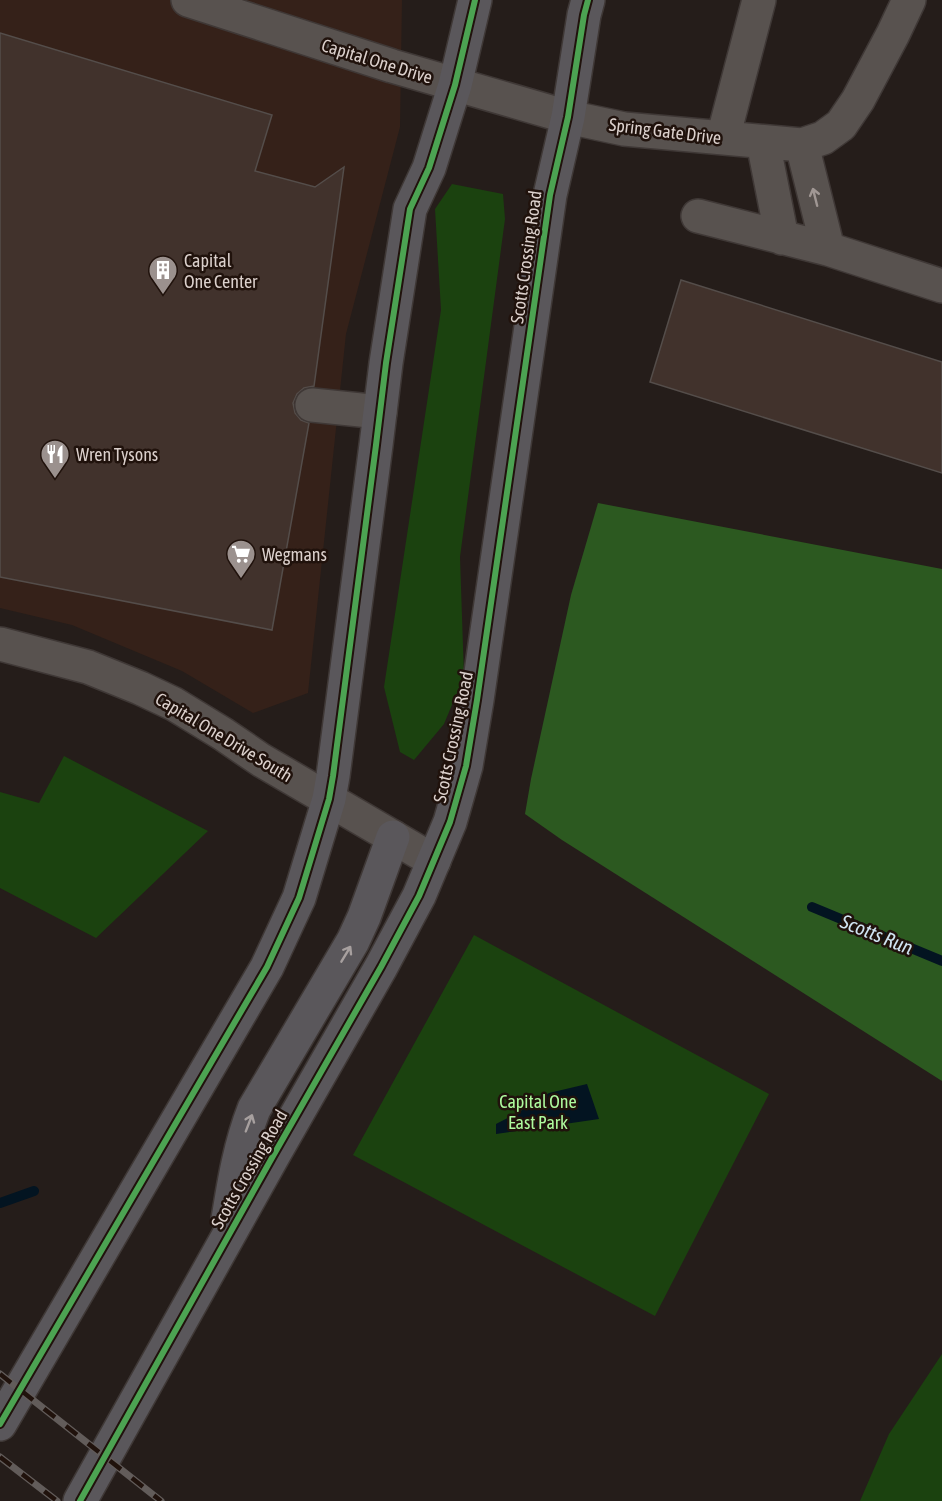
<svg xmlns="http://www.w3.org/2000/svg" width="942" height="1501" font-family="'Asap Condensed',sans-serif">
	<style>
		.built { fill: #352119 }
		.green { fill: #1b420f }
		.forest { fill: #2c5920 }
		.water { fill: #031421 }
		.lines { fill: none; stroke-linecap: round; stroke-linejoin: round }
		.stream { stroke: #031421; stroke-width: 10 }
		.building { fill: #41322c; stroke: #544d4a; stroke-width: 1.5 }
		.minor-casing { stroke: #3f3836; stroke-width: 36 }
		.major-casing { stroke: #3f3836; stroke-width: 36 }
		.minor { stroke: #58524f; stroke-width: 33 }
		.major { stroke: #5a575b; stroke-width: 33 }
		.rail-casing { stroke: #625c5a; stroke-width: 7 }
		.rail { stroke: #20120c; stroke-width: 4.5; stroke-dasharray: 14; stroke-linecap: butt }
		.cycleway-casing { stroke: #20120c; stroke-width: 10 }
		.cycleway { stroke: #4ca352; stroke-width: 6 }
		.oneway { stroke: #a09794 }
		.oneway2 { stroke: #a7a09f }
		.labels { text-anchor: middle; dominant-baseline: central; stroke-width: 5; stroke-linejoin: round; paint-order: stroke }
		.street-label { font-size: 18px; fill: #dbd0cc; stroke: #20120c }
		.poi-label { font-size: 18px; fill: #dbd0cc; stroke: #20120c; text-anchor: start }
		.park-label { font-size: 18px; fill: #aefa9e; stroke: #20120c }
		.water-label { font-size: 20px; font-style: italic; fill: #d0e4f2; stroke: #20120c }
	</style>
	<rect width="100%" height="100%" fill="#251d1a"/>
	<!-- built -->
	<path class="built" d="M0,0H402L400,127L346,334L308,693L253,713L182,671L72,625L0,608Z"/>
	<!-- green -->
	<path class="green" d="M452,184L503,194L505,219L460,557L464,676L444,724L414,760L400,752L384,687L441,310L435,209Z
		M64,756L208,831L96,938L0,888V792L39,803Z
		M474,935L769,1094L655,1316L353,1155Z
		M942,1354V1501H860L889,1434Z"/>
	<!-- forest -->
	<path class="forest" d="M598,503L942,569V1081L562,840L525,814L531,779L571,595Z"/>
	<!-- water -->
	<path class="water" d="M587,1084L599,1119L496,1134V1124L519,1112L549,1093Z"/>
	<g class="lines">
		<!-- stream -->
		<path class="stream" d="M812,907L942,961
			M0,1203L34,1191"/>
	</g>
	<!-- building -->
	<path class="building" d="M0,33L272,115L255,171L315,187L344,167L314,386L304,388L297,394L293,403L295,413L301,420L309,423L272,630L0,577Z
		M681,280L942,362V473L650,382Z"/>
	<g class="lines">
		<!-- minor casing -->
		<g class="minor-casing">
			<path id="minor" d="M188,0L392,66L568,117L624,129L802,145L823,138L841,125L858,100L893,34L909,0
				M723,138L759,0
				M763,142L782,238
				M802,145L828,249
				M698,216L828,249L942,286
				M312,405L380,412
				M0,644L88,667L140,688L174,704L223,734L261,760L434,861"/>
		</g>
		<!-- major casing -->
		<g class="major-casing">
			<path id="major" d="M228,1219C234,1181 240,1145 254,1109L353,941L364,917L393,837
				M0,1424L267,967L299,898L329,799L333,776L376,445L386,363L410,209L429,168L455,85L475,0
				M80,1501L273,1156L381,967L419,896L450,822L466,766L477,700L550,195L568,117L584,15L588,0"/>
		</g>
		<!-- minor -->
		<use href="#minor" class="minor"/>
		<!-- major -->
		<use href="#major" class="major"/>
		<!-- rail casing -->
		<g class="rail-casing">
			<path id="rail" d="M0,1374L161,1501
				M0,1457L57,1501"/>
		</g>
		<!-- rail -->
		<use href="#rail" class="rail"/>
		<!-- cycleway casing -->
		<g class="cycleway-casing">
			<path id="cycleway" d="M0,1424L267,967L299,898L329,799L333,776L376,445L386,363L410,209L429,168L455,85L475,0
				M80,1501L273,1156L381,967L419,896L450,822L466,766L477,700L550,195L568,117L584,15L588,0"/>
		</g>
		<!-- cycleway -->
		<use href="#cycleway" class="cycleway"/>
	</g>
	<!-- one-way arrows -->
	<defs><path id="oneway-shaft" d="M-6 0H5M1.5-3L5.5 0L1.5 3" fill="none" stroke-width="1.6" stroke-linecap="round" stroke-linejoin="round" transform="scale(1.5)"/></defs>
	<use class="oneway" href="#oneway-shaft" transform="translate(815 197) rotate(-104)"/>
	<g class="oneway2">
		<use href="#oneway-shaft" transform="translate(346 954) rotate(-59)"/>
		<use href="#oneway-shaft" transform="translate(249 1123) rotate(-69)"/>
	</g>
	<!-- icons -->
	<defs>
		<g id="building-pin" transform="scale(1.5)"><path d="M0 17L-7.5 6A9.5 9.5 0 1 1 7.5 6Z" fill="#9b918e" stroke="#20120c"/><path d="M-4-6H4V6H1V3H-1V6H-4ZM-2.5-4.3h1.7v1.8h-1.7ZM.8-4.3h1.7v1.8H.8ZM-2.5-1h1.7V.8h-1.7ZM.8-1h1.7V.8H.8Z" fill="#fff"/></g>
		<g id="restaurant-pin" transform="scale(1.5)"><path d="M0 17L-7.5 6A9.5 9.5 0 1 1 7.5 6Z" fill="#9b918e" stroke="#20120c"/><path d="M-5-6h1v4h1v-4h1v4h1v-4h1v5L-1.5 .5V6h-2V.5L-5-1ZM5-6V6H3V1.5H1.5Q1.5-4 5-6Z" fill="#fff"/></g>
		<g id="supermarket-pin" transform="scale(1.5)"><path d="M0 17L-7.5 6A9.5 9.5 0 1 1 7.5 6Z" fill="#9b918e" stroke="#20120c"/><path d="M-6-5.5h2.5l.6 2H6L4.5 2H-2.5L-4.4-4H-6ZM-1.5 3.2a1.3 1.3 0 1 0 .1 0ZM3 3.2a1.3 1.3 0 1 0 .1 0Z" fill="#fff"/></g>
	</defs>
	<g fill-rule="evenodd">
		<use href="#building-pin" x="163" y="270"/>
		<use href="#restaurant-pin" x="55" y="454"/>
		<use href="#supermarket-pin" x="241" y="554"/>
	</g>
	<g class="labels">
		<!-- street labels -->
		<g class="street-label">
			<text transform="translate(377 61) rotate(17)">Capital One Drive</text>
			<text transform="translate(665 131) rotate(7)">Spring Gate Drive</text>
			<text transform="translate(526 257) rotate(-82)">Scotts Crossing Road</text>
			<text transform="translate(224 737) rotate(31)">Capital One Drive South</text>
			<text transform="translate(453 737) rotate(-78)">Scotts Crossing Road</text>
			<text transform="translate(249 1169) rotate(-60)">Scotts Crossing Road</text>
		</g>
		<!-- poi labels -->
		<g class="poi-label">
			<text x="184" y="260">Capital<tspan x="184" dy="21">One Center</tspan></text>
			<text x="76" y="454">Wren Tysons</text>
			<text x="262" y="554">Wegmans</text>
		</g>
		<!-- park labels -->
		<g class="park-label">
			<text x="538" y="1101">Capital One<tspan x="538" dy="21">East Park</tspan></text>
		</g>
		<!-- water labels -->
		<g class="water-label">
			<text transform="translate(877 934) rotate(22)">Scotts Run</text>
		</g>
	</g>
</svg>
